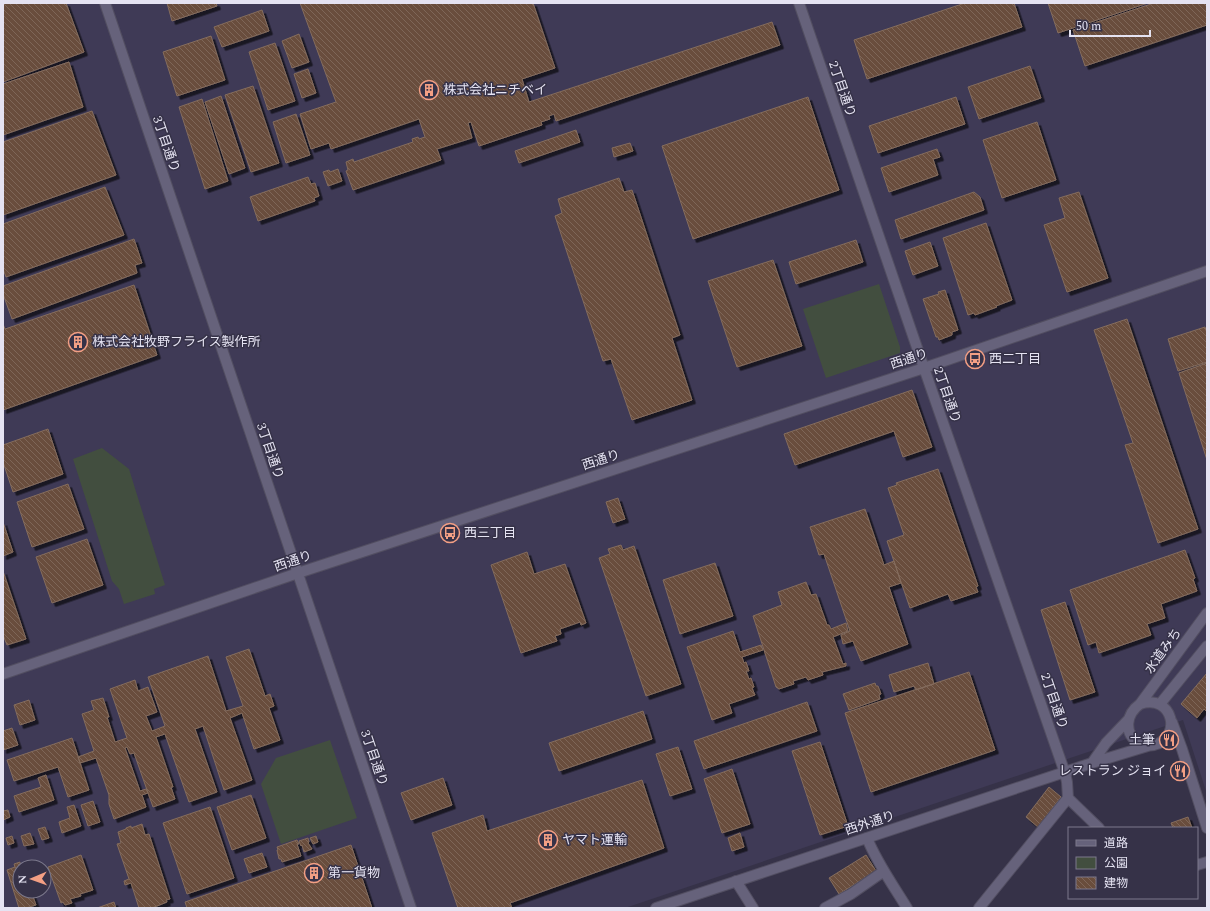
<svg xmlns="http://www.w3.org/2000/svg" width="1210" height="911" font-family="Spectral,'Noto Sans JP',serif">
	<style>
		.built { fill: #3f3a56; fill-rule: evenodd }
		.green { fill: #424e3f }
		.building { fill: url(#building-back-hatch); stroke: #846c5d; filter: url(#shadow) }
		.lines { fill: none; stroke-linecap: round; stroke-linejoin: round }
		.street-casing { stroke: #524e61; stroke-width: 12 }
		.secondary-casing { stroke: #524e61; stroke-width: 12 }
		.street { stroke: #66627b; stroke-width: 10 }
		.secondary { stroke: #66627b; stroke-width: 10 }
		.labels { text-anchor: middle; dominant-baseline: central; stroke-width: 3; stroke-linejoin: round; paint-order: stroke }
		.street-label { font-size: 13px; fill: #e5e3f2; stroke: #363248 }
		.poi-label { font-size: 13px; fill: #e5e3f2; stroke: #363248; text-anchor: start }
	</style>
	<defs>
		<pattern id="building-back-hatch" width="6" height="6" patternUnits="userSpaceOnUse"><rect width="6" height="6" fill="#694d3c"/><path d="M-1 5l2 2M0 0l6 6M5-1l2 2" fill="none" stroke="#7e6659"/></pattern>
		<filter id="shadow"><feDropShadow dx="3.5" dy="3.5" stdDeviation="0" flood-color="#0009"/></filter>
	</defs>
	<rect width="100%" height="100%" fill="#363248"/>
	<!-- built -->
	<path class="built" d="M3,3H1207V794L1183,720L625,908H3ZM20,867H44V891H20Z"/>
	<!-- green -->
	<path class="green" d="M879,284L900,347V353L826,378L803,309Z
		M102,448L129,469L165,585L154,589L155,594L124,604L119,589L112,581L73,459Z
		M330,740L357,818L281,844L261,784L276,758Z"/>
	<!-- building -->
	<path class="building" d="M3,3H66L84,52L3,82Z
		M167,3H216L217,6L172,21Z
		M300,3H533L555,68L522,79L529,102L772,22L780,45L556,121L554,114L549,116L550,119L541,122L542,125L479,146L471,122L468,123L472,138L437,149L441,160L353,190L346,171L348,170L346,162L353,159L354,162L413,142L412,139L418,137L419,139L425,137L419,119L331,149L329,143L311,149L300,114L336,102Z
		M965,3H1014L1022,27L867,79L854,40Z
		M1048,3H1148L1058,33Z
		M1154,3H1207V25L1085,66L1073,30Z
		M262,10L269,31L222,47L214,27Z
		M299,34L309,62L292,68L282,41Z
		M211,36L225,80L177,96L163,52Z
		M275,43L295,101L268,110L249,52Z
		M69,62L83,107L3,135V84Z
		M1030,66L1041,98L979,119L968,87Z
		M308,69L316,93L302,98L294,74Z
		M253,86L279,163L251,172L225,95Z
		M221,96L245,168L229,174L205,102Z
		M808,97L839,190L693,239L662,146Z
		M956,97L965,124L878,153L869,126Z
		M202,99L228,181L205,189L179,107Z
		M92,111L116,175L3,215V142Z
		M296,114L310,155L286,163L273,122Z
		M1037,122L1056,180L1002,198L983,140Z
		M576,130L580,142L519,163L515,151Z
		M630,143L633,151L614,157L612,148Z
		M937,149L940,157L933,159L938,175L889,192L881,168Z
		M338,169L342,181L328,186L323,172L329,170L330,172Z
		M308,177L311,184L315,183L319,196L314,198L315,201L258,221L250,197Z
		M619,178L624,192L632,190L680,335L672,338L692,400L632,420L611,359L603,361L555,216L562,213L558,199Z
		M105,187L124,235L6,277L3,269V224Z
		M974,192L980,197L984,210L901,239L895,220Z
		M1079,192L1108,278L1067,292L1044,225L1065,218L1059,198Z
		M986,223L1012,300L996,306L997,307L975,315L974,313L968,315L943,238Z
		M134,239L142,263L135,265L137,273L12,319L3,294V286Z
		M856,240L863,262L796,284L789,262Z
		M930,242L938,266L913,275L905,251Z
		M773,260L802,346L737,367L708,281Z
		M134,285L157,355L3,410V324L5,329Z
		M945,290L958,330L952,332V335L939,340L938,337H936L923,299L939,294L938,292Z
		M1127,319L1198,529L1158,543L1125,445L1133,443L1094,330Z
		M1205,327L1207,333V362L1178,371L1168,339Z
		M1207,363V460L1179,373Z
		M912,390L932,447L903,457L894,431L795,465L784,434Z
		M48,429L63,474L13,492L3,462V445Z
		M938,469L978,586L976,587L978,592L951,601L948,594L910,608L887,541L904,535L888,488L897,485L896,483Z
		M68,484L84,529L32,547L17,502Z
		M618,498L625,519L613,523L606,502Z
		M865,509L884,565L894,561L901,583L889,587L908,644L861,661L853,641L843,644L841,635L850,631L824,554L819,555L810,527Z
		M3,522L13,552L3,556Z
		M87,539L103,585L52,603L36,557Z
		M621,545L623,550L634,546L681,684L646,696L599,558L610,554L608,549Z
		M1185,550L1195,578L1193,579L1197,591L1161,604L1165,618L1147,624L1151,635L1099,653L1096,642L1088,645L1070,590Z
		M527,552L534,574L565,564L586,623L581,625L580,622L560,629L561,634L555,636L557,641L521,653L491,565Z
		M715,563L733,616L680,634L663,580Z
		M3,571L26,639L7,645L3,635Z
		M806,582L811,595L816,594L827,625H829L831,629L846,623L848,631L833,637L843,664L846,663V666L822,672L823,675L808,680L806,677L793,681L794,684L779,689L776,687L753,616L782,605L778,592Z
		M1065,602L1095,692L1070,700L1041,610Z
		M733,631L740,652L761,645L763,650L742,657L744,663L746,662L749,671H746L749,679L751,678L754,687L752,688L755,695L729,704L732,713L712,720L687,647Z
		M249,649L265,696L270,694L274,706L269,708L280,740L254,749L242,713L230,718L252,780L224,790L203,726L195,729L217,792L189,802L165,734L156,737L173,787H171L175,799L153,807L134,753L130,754L127,747L125,748L140,791L146,789L148,793L142,795L146,807L114,819L109,804V795L96,758L80,763L78,757L94,751L82,714L94,710L91,701L103,698L109,717H107L115,742L127,738L110,689L135,680L138,691L148,687L157,712L146,716L152,731L165,726L148,677L208,656L226,711L243,706L226,657Z
		M928,663L934,684L916,690L914,686L894,692L889,675Z
		M969,672L995,750L871,792L845,713Z
		M1207,673V712L1204,709L1197,718L1181,704Z
		M875,683L876,686H878L881,694L879,695L880,699L849,710L843,694Z
		M29,700L35,720L20,725L14,705Z
		M807,702L817,731L704,769L694,741Z
		M643,711L652,739L559,771L549,743Z
		M12,728L18,745L3,750V731Z
		M72,738L89,790L68,797L58,767L14,781L7,760Z
		M820,742L848,826L820,835L792,751Z
		M678,747L692,789L670,796L656,754Z
		M732,769L750,824L722,833L704,779Z
		M46,775L54,800L19,812L14,796L41,787L38,778Z
		M443,778L452,805L411,820L401,793Z
		M642,780L664,848L510,903L512,908H458L432,833L483,815L487,831Z
		M1049,787L1061,797L1038,827L1026,817Z
		M251,795L266,838L232,850L217,807Z
		M93,801L100,822L88,826L81,805Z
		M74,805L81,826L62,833L59,822L70,818L67,807Z
		M210,807L234,878L187,894L163,823Z
		M8,810L10,817L3,820V811Z
		M1188,817L1192,828H1173L1171,823Z
		M142,824L145,835L149,834L170,899L166,900L167,902L152,908H139L131,883L125,885L124,881L129,879L117,844L121,843L118,832L126,829V828L131,826V828Z
		M45,827L49,838L42,840L38,829Z
		M30,833L34,844L24,846L21,836Z
		M740,833L744,847L732,851L728,838Z
		M12,836L14,843L8,845L6,838Z
		M316,836L318,842L313,844L310,838Z
		M308,838L309,842L308,843L312,849L304,852L302,845L301,846L299,841Z
		M297,840L299,844H297L301,856L282,862L281,859H279L277,850H278L277,847Z
		M351,845L372,908H187L185,902Z
		M262,853L267,867L249,873L244,859Z
		M81,855L93,890L80,894L81,896L70,899L72,903L65,905L63,902L61,903L48,867Z
		M866,855L876,871L839,894L829,878Z
		M20,862V865L22,864L23,867H20V891H31L36,905L26,908H19L7,870L15,867L14,864Z
		M114,902L116,908H97Z"/>
	<g class="lines">
		<!-- street casing -->
		<g class="street-casing">
			<path id="street" d="M1068,798L1099,828
				M867,838C877,863 893,885 907,908
				M1197,865L1207,862
				M736,881L753,908
				M825,908L851,894L884,871
				M979,908L1068,798L1067,782L1065,773"/>
		</g>
		<!-- secondary casing -->
		<g class="secondary-casing">
			<path id="secondary" d="M105,3L411,908
				M799,3L924,368L1065,773
				M3,674L298,573L924,368L1207,271
				M1140,704C1173,693 1183,738 1154,745C1149,746 1144,745 1139,743C1123,733 1126,714 1140,704L1207,613
				M1160,704L1207,646
				M1172,722L1182,749L1207,828
				M1092,763L1106,743L1129,719
				M656,908L1092,763L1151,745"/>
		</g>
		<!-- street -->
		<use href="#street" class="street"/>
		<!-- secondary -->
		<use href="#secondary" class="secondary"/>
	</g>
	<!-- icons -->
	<defs>
		<g id="building-ring" transform="scale(1)"><circle r="9.5" fill="#363248" stroke="#f39f84" stroke-width="1.5"/><path d="M-4-6H4V6H1V3H-1V6H-4ZM-2.5-4.3h1.7v1.8h-1.7ZM.8-4.3h1.7v1.8H.8ZM-2.5-1h1.7V.8h-1.7ZM.8-1h1.7V.8H.8Z" fill="#f39f84"/></g>
		<g id="bus-ring" transform="scale(1)"><circle r="9.5" fill="#363248" stroke="#f39f84" stroke-width="1.5"/><path d="M-5-6H5V4H4V6H2V4H-2V6H-4V4H-5ZM-3.5-4V0h7V-4ZM-3.5 1.2v1.5H-2V1.2ZM2 1.2v1.5H3.5V1.2Z" fill="#f39f84"/></g>
		<g id="restaurant-ring" transform="scale(1)"><circle r="9.5" fill="#363248" stroke="#f39f84" stroke-width="1.5"/><path d="M-5-6h1v4h1v-4h1v4h1v-4h1v5L-1.5 .5V6h-2V.5L-5-1ZM5-6V6H3V1.5H1.5Q1.5-4 5-6Z" fill="#f39f84"/></g>
	</defs>
	<g fill-rule="evenodd">
		<use href="#building-ring" x="429" y="90"/>
		<use href="#building-ring" x="78" y="342"/>
		<use href="#bus-ring" x="975" y="359"/>
		<use href="#bus-ring" x="450" y="533"/>
		<use href="#restaurant-ring" x="1169" y="740"/>
		<use href="#restaurant-ring" x="1180" y="771"/>
		<use href="#building-ring" x="548" y="840"/>
		<use href="#building-ring" x="314" y="873"/>
	</g>
	<g class="labels">
		<!-- street labels -->
		<g class="street-label">
			<text transform="translate(842 89) rotate(71)">2丁目通り</text>
			<text transform="translate(166 144) rotate(71)">3丁目通り</text>
			<text transform="translate(909 359) rotate(-18)">西通り</text>
			<text transform="translate(947 395) rotate(71)">2丁目通り</text>
			<text transform="translate(270 451) rotate(71)">3丁目通り</text>
			<text transform="translate(601 460) rotate(-18)">西通り</text>
			<text transform="translate(293 561) rotate(-19)">西通り</text>
			<text transform="translate(1163 651) rotate(-54)">水道みち</text>
			<text transform="translate(1054 701) rotate(71)">2丁目通り</text>
			<text transform="translate(374 758) rotate(71)">3丁目通り</text>
			<text transform="translate(870 823) rotate(-18)">西外通り</text>
		</g>
		<!-- poi labels -->
		<g class="poi-label">
			<text x="443" y="90">株式会社ニチベイ</text>
			<text x="92" y="342">株式会社牧野フライス製作所</text>
			<text x="989" y="359">西二丁目</text>
			<text x="464" y="533">西三丁目</text>
			<text x="1155" y="740" text-anchor="end">土筆</text>
			<text x="1166" y="771" text-anchor="end">レストラン ジョイ</text>
			<text x="562" y="840">ヤマト運輸</text>
			<text x="328" y="873">第一貨物</text>
		</g>
	</g>
	<!-- border -->
	<rect width="1210" height="911" fill="none" stroke="#e5e3f2" stroke-width="8"/>
	<!-- legend -->
	<rect x="1068" y="827" width="130" height="72" fill="#363248" stroke="#7c798c"/>
	<rect x="1076" y="840" width="20" height="6" fill="#66627b" stroke="#7c798c"/>
	<text x="1104" y="847" font-size="12" fill="#e5e3f2">道路</text>
	<rect x="1076" y="857" width="20" height="12" fill="#424e3f" stroke="#7c798c"/>
	<text x="1104" y="867" font-size="12" fill="#e5e3f2">公園</text>
	<rect x="1076" y="877" width="20" height="12" fill="url(#building-back-hatch)" stroke="#7c798c"/>
	<text x="1104" y="887" font-size="12" fill="#e5e3f2">建物</text>
	<!-- north arrow -->
	<g transform="translate(32 879) rotate(268)"><circle r="19" fill="#363248" stroke="#7c798c"/>
	<path d="M0-3L7 15L0 10L-7 15Z" fill="#f39f84"/>
	<text y="-6" font-size="11" font-weight="bold" text-anchor="middle" fill="#e5e3f2">N</text>
	</g>
	<!-- scale -->
	<path d="M1070 30v6h80v-6" fill="none" stroke="#e5e3f2" stroke-width="2"/>
	<text x="1076" y="30" font-size="12" fill="#e5e3f2" stroke="#363248" stroke-width="3" paint-order="stroke">50 m</text>
</svg>
